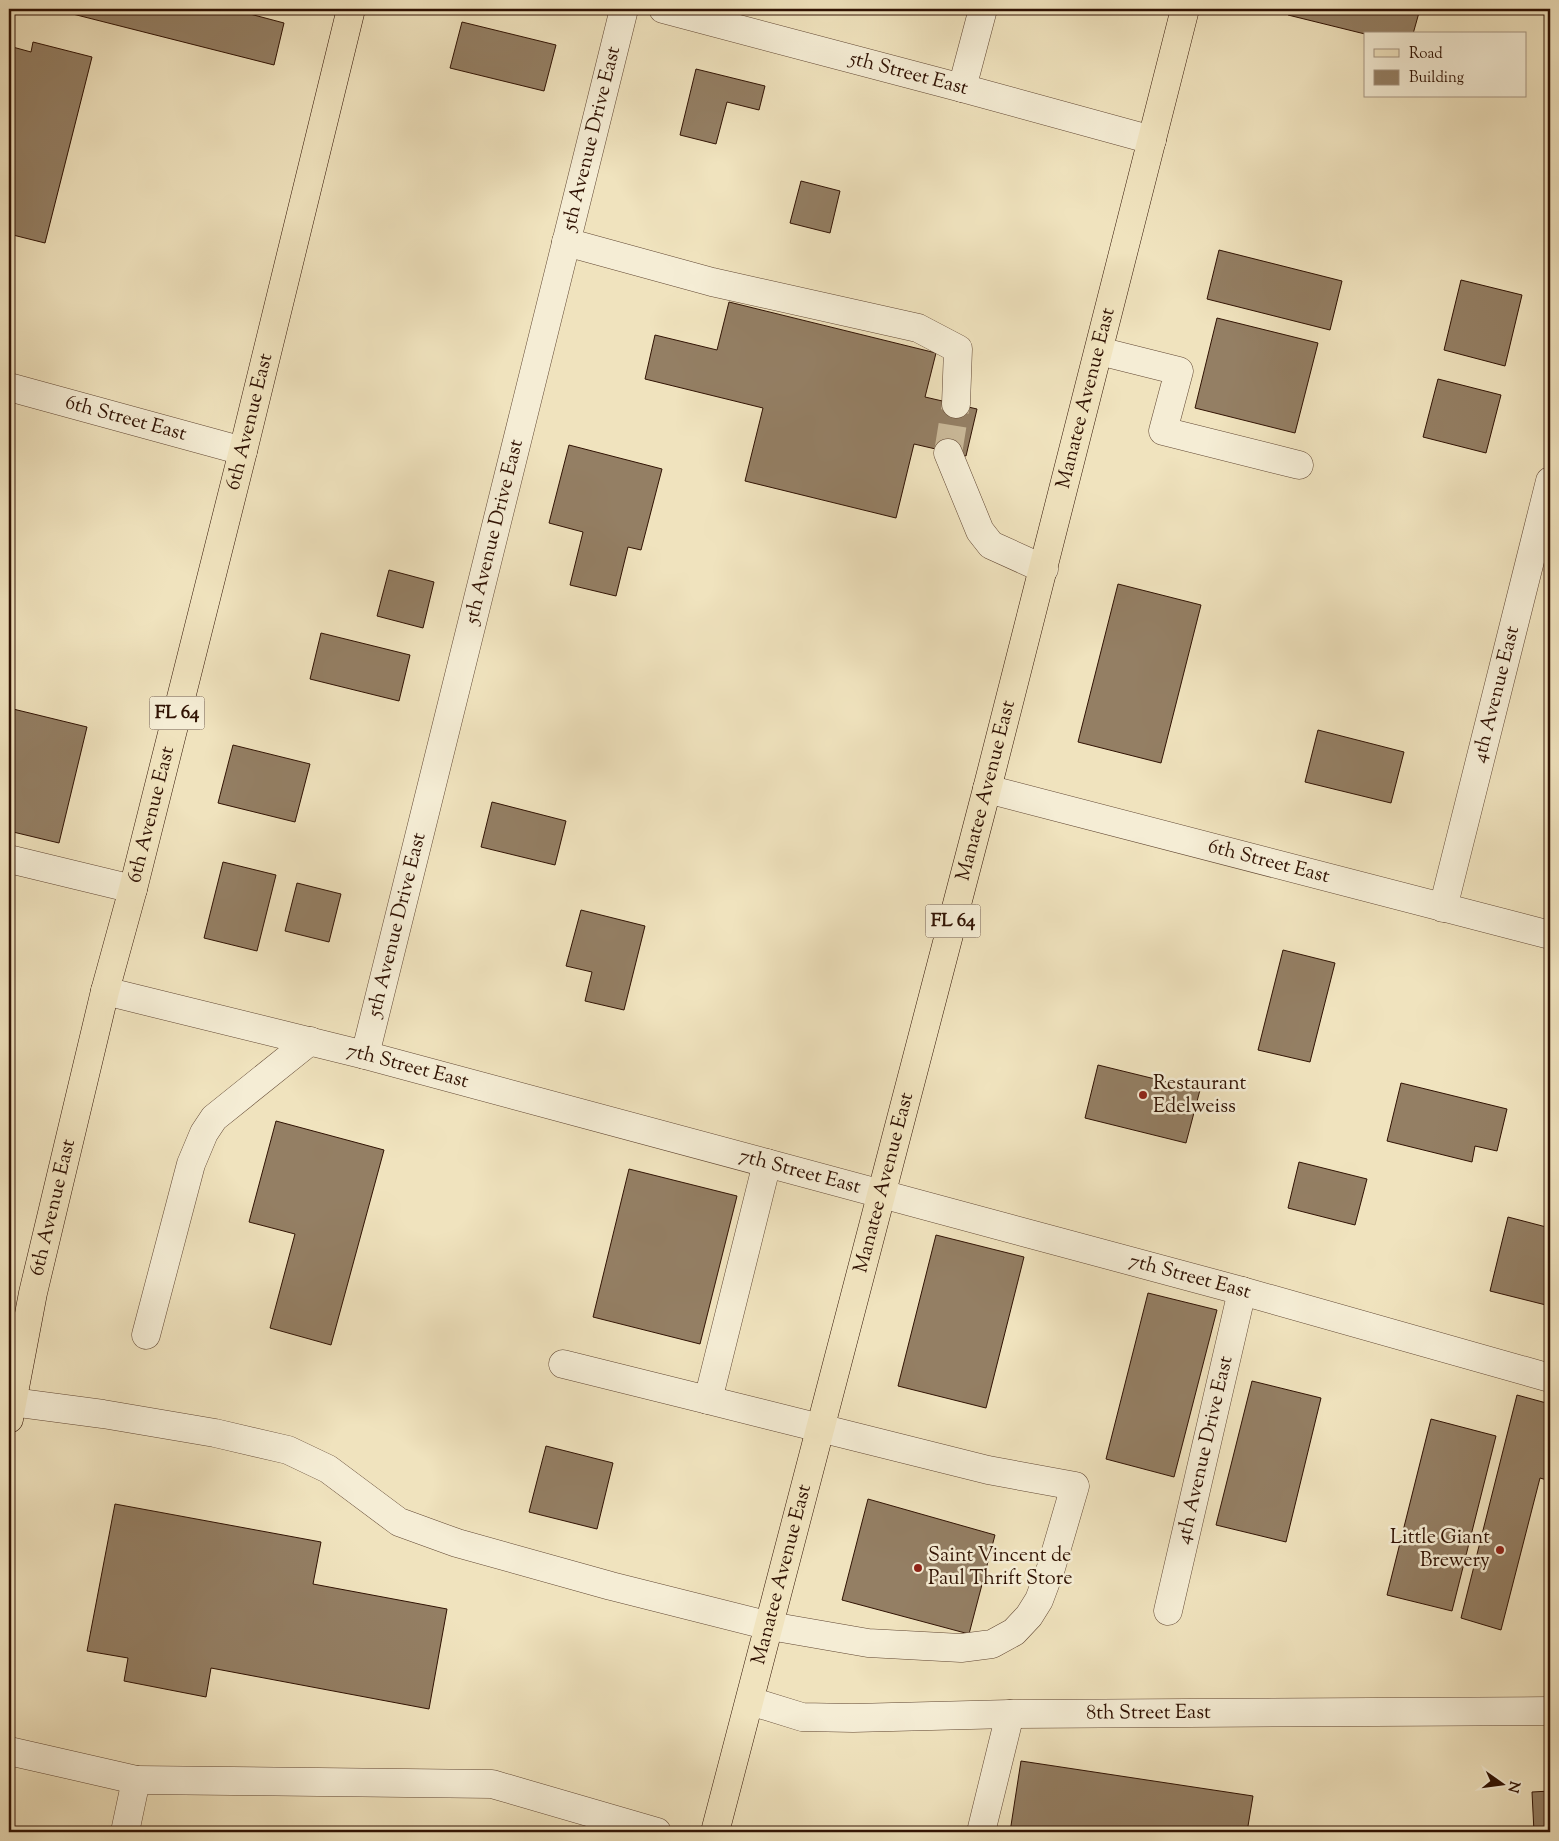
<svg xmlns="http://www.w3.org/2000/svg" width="1559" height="1841" font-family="'Sorts Mill Goudy',serif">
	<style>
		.building { fill: #947f64; stroke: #301203 }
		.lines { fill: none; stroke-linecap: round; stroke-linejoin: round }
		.minor-tunnel { stroke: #cab999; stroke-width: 28; stroke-dasharray: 28 14; stroke-linecap: butt }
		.minor-casing { stroke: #604632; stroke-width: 29 }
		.major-casing { stroke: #301203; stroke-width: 29 }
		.minor { stroke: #f5edd5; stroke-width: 28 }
		.major { stroke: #f0e3be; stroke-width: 28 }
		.poi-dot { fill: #8f2418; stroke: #f5edd5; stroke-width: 2 }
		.labels { text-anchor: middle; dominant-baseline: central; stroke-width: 5; stroke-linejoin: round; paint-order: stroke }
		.shield { fill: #f5edd5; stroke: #6b5442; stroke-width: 1 }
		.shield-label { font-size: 19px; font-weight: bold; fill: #301203 }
		.street-label { font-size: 20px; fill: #301203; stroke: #f5edd5 }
		.poi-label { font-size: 20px; fill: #301203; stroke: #f5edd5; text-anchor: start }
	</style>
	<rect width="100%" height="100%" fill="#f0e3be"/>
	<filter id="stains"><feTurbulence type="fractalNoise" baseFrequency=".004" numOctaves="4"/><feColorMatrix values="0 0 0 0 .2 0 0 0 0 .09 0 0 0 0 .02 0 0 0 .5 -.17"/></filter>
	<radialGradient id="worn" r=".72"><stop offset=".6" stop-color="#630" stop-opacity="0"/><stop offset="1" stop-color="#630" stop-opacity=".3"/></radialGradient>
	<!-- building -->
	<path class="building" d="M53,9H231L284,23L274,65Z
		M1289,9H1420L1413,34H1365L1288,15Z
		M462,22L556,45L544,91L450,68Z
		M33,42L92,57L45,243L9,234V46L31,52Z
		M696,69L765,86L759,110L727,102L716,144L680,135Z
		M801,181L840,191L830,233L790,223Z
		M1219,250L1342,281L1330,330L1207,299Z
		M1461,280L1522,295L1505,366L1444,350Z
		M729,302L936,353L925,397L977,409L966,456L914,444L896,518L745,481L763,408L645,379L655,335L717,350Z
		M1217,318L1318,343L1295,433L1195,408Z
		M1438,379L1501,395L1486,453L1423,437Z
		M569,445L662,469L641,550L628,547L616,596L570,585L583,532L549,523Z
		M389,570L434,582L423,628L377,616Z
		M1118,584L1201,605L1161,763L1078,742Z
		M321,633L410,655L399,701L310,679Z
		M9,708L87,727L59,843L9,831Z
		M1318,730L1404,752L1391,803L1305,782Z
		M233,745L310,764L295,822L218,803Z
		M492,802L566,821L555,865L481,847Z
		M223,862L276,875L257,951L204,938Z
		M297,883L341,894L329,942L285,931Z
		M581,910L645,926L624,1010L585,1001L592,972L566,966Z
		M1283,950L1335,963L1310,1062L1258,1050Z
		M1098,1065L1200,1090L1186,1143L1085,1118Z
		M1401,1083L1507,1109L1497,1151L1475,1146L1472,1162L1387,1141Z
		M276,1121L384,1150L331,1345L270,1328L295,1234L249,1222Z
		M1299,1162L1367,1179L1355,1225L1288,1208Z
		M629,1169L737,1196L700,1344L593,1317Z
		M1508,1217L1550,1228V1306L1490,1291Z
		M936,1235L1024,1257L986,1408L898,1386Z
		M1148,1293L1217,1310L1174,1477L1106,1459Z
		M1252,1381L1321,1398L1286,1542L1216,1525Z
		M1517,1395L1550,1404V1481L1540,1478L1501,1630L1461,1618Z
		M1431,1419L1496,1436L1452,1611L1387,1595Z
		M546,1446L613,1463L597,1529L529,1512Z
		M868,1499L995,1535L969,1634L842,1600Z
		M115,1504L321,1542L313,1584L447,1609L429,1709L211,1668L206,1697L124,1681L128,1658L87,1651Z
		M1021,1761L1253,1796L1247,1832H1010Z
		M1550,1791V1832H1534L1532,1792Z"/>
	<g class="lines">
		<!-- minor-tunnel -->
		<path class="minor-tunnel" d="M948,453L956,404"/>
		<!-- minor casing -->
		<g class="minor-casing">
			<g id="minor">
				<path id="s1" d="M663,9L962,88L1152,140"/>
				<path d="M962,88L983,9"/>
				<path d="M566,242L712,282L918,328L958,349L956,404"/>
				<path d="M1099,351L1179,371L1163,431L1299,465"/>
				<path id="s2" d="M9,387L243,451"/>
				<path d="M948,453L980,531L991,545L1044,569"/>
				<path id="s3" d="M987,789L1550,935"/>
				<path d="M9,859L133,889"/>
				<path id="s4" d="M1443,908L1550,481"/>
				<path id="s5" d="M105,991L365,1055L1242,1291L1550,1378"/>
				<path id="s6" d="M365,1055L624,9"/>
				<path d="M146,1335L191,1164L204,1133L214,1118L310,1041"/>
				<path d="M563,1364L708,1400"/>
				<path d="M12,1402L103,1414L215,1433L288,1450L328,1469L399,1522L457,1543L611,1586L770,1626L868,1643L961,1648L992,1644L1014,1632L1029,1616L1039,1600L1051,1568L1075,1486L988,1470L708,1400L767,1163"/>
				<path id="s7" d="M1168,1611L1242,1291"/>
				<path id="s8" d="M750,1701L802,1717L853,1718L1010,1714L1550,1711"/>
				<path d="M9,1751L136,1780"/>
				<path d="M125,1832L136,1780L492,1784L657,1832"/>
				<path d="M981,1832L1010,1714"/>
			</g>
		</g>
		<!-- major casing -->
		<g class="major-casing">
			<g id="major">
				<path id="s9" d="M9,1419L33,1293L105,991L133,889L243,451L351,9"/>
				<path id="s10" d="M715,1832L987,789L1185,9"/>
			</g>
		</g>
		<!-- minor -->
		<use href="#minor" class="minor"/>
		<!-- major -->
		<use href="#major" class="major"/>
	</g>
	<!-- markers -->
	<g class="poi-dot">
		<circle cx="1143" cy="1095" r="5"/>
		<circle cx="1500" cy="1550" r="5"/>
		<circle cx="918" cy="1568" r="5"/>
	</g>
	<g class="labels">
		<!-- shield labels -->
		<g class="shield">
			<rect x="149.5" y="696.5" width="55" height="33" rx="4"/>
			<rect x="925.5" y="904.5" width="55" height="33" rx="4"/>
		</g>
		<g class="shield-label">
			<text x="177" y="713">FL 64</text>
			<text x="953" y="921">FL 64</text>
		</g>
		<!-- street labels -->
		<g class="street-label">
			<text stroke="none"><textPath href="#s1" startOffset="254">5th Street East</textPath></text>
			<text stroke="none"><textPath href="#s6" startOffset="944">5th Avenue Drive East</textPath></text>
			<text stroke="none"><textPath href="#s10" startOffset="1481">Manatee Avenue East</textPath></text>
			<text stroke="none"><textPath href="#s2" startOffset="121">6th Street East</textPath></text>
			<text stroke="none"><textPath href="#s9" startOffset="1026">6th Avenue East</textPath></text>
			<text stroke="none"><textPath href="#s6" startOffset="539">5th Avenue Drive East</textPath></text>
			<text stroke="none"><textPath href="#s4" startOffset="220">4th Avenue East</textPath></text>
			<text stroke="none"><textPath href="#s10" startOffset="1076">Manatee Avenue East</textPath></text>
			<text stroke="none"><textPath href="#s9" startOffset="621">6th Avenue East</textPath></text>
			<text stroke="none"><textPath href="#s3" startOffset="291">6th Street East</textPath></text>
			<text stroke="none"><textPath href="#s6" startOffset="134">5th Avenue Drive East</textPath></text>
			<text stroke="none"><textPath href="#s5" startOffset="312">7th Street East</textPath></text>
			<text stroke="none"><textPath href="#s5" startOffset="718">7th Street East</textPath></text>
			<text stroke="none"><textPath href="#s10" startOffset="671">Manatee Avenue East</textPath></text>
			<text stroke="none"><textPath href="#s9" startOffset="216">6th Avenue East</textPath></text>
			<text stroke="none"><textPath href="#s5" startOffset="1122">7th Street East</textPath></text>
			<text stroke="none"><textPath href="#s7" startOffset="165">4th Avenue Drive East</textPath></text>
			<text stroke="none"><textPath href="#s10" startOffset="266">Manatee Avenue East</textPath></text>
			<text stroke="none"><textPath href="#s8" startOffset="401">8th Street East</textPath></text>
		</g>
		<!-- poi labels -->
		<g class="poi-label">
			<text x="1153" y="1084">Restaurant<tspan x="1153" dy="23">Edelweiss</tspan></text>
			<text x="1490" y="1538" text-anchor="end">Little Giant<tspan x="1490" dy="23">Brewery</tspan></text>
			<text x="928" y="1556">Saint Vincent de<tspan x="928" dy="23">Paul Thrift Store</tspan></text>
		</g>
	</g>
	<!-- margin -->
	<rect width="1559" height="1841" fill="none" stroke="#f0e3be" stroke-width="30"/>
	<rect x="10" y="10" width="1539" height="1821" fill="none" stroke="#301203" stroke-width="2.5"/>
	<rect x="15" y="15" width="1529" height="1811" fill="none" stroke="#301203"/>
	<!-- legend -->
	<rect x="1364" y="32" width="162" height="65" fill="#f5edd5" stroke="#a69581"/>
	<rect x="1374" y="49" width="25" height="8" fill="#f0e3be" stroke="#a69581"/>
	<text x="1409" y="58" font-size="15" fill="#301203">Road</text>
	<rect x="1374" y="70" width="25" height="15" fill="#947f64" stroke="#a69581"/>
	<text x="1409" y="82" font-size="15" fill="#301203">Building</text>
	<!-- north arrow -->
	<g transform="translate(1502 1784) rotate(104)" stroke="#f5edd5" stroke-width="4" paint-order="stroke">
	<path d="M0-4L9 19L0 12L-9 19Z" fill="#301203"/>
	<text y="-8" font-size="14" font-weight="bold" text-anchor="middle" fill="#301203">N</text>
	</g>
	<rect width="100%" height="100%" filter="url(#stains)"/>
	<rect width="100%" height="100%" fill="url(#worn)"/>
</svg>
